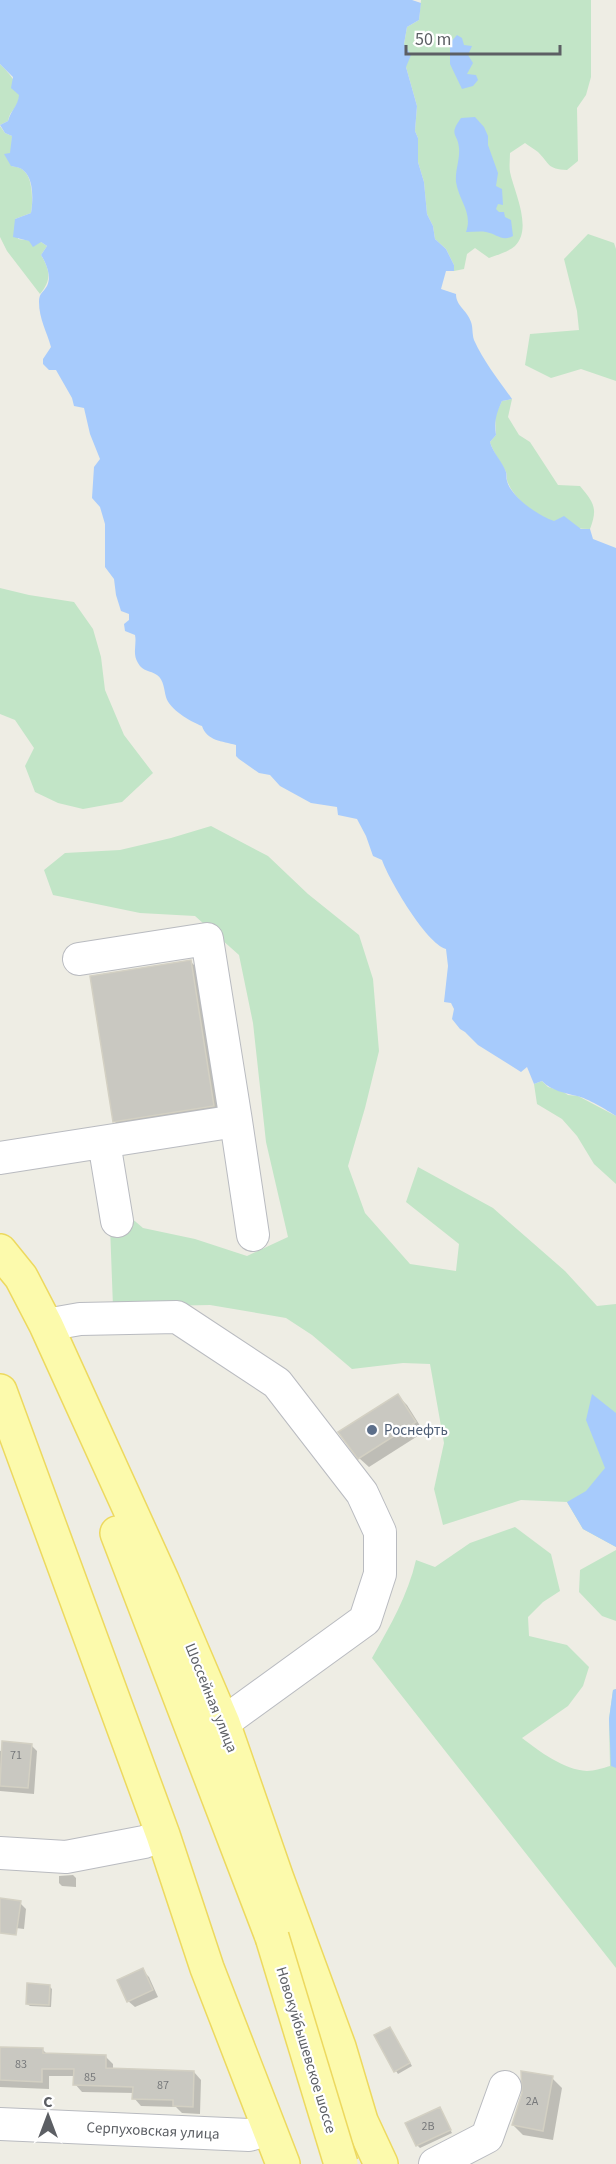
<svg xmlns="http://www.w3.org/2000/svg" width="616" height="2164" font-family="'Source Sans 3',sans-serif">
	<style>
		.green { fill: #c2e5c7 }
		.water { fill: #a7cbfc }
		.shadow { fill: #0003 }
		.building { fill: #c9c8c1; stroke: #d3d0c3; stroke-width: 1.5 }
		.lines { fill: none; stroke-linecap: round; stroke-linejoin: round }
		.minor-casing { stroke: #b9bbc0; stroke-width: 34 }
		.major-casing { stroke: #edd95f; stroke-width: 36 }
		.minor { stroke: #fff; stroke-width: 32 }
		.major { stroke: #fcfaac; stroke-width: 33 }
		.major-bridge-casing { stroke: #edd95f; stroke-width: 36; stroke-linecap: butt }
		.major-bridge { stroke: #fcfaac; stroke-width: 33 }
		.service-dot { fill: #5c6f8a; stroke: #fff; stroke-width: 2 }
		.labels { text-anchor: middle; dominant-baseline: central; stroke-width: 4.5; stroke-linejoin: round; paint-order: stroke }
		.number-label { font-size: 12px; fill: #77797b }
		.service-label { font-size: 15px; fill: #4e5e75; stroke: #fff; text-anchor: start }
		.street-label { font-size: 15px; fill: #5c5f64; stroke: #fff }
	</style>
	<rect width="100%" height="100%" fill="#eeede4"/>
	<!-- green -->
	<path class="green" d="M421,0H591V77L586,95L577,108L578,161L567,170C547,169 550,164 538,152C534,149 529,146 525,143L510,153C510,159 509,166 510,172C514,192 533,228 515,246C508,252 497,255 489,258L475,248L467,254L464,269L454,271V265L446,249L435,239L433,226L427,214L424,182L418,162V138L415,131L417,106L406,67L404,44L407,27L419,20Z
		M0,64C9,73 25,90 17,104C13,112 10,111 8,121L0,125Z
		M0,126L5,133L12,136L11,166C16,167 21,167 24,171C33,178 33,203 31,213L15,219L18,239L41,242L47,246L41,255C50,270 52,280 40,294L7,251L0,237Z
		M588,234L614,243L616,249V381L581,369L551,378L525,365L530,334L579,330L577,311L564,259Z
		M512,399L508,417L519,435L530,442L558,485L580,486C594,503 598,508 590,529C559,529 521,512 508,483C506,479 508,475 505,470C500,461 493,452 490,442L496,435L495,415L502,401Z
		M0,588L29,595L74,602L93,629L101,657L105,690L124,735L153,773L122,802L83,809L58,803L35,792L25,766L34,748L15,720L0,714Z
		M211,826L268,856L308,894L359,935L373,979L379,1051L365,1108L348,1166L365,1213L410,1264L456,1271L459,1244L406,1202L418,1167L493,1208L565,1271L597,1306L616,1304V1547L583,1529L567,1502L521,1500L443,1525L434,1489L444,1443L430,1364L403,1363L352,1369L312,1335L286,1318L210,1305L113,1307L109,1199L143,1228L195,1239L247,1256L288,1237L266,1142L253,1023L239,955L195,916L140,913L53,895L44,870L65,853L120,850L171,838Z
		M542,1081L548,1087L562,1091L568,1095L578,1096L616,1116V1184L594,1164L577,1136L562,1119L537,1104L534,1084Z
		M515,1527L551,1554L560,1591L543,1602L528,1617L529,1636L567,1645L589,1667L583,1686L568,1706L522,1738C539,1751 564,1770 587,1771C594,1771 603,1768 610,1766L609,1719L613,1690L616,1689V1968L372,1658C390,1626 408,1595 416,1560L435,1567L470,1543Z
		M616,1550V1621L602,1616L579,1592L580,1570Z"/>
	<!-- water -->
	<path class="water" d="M0,0H412L421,3L419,20L407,27L404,44L411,55L406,67L417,106L415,131L418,138V162L424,182L427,214L433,226L435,239L446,249L454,265V271H446L441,289L456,294C456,306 467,310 471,322C473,327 472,334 474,340C484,362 498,379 512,399L502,401C496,414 494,422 496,435L490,442C493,453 502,461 506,472C507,475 506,478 507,481C511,497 539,516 554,521L564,516L581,529H590L593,539L616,548V1116C607,1110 587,1098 577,1096C565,1093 552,1091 542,1081L534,1084L527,1067L521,1072L478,1045L465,1032L460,1029L452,1019L454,1009L451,1003L444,1002L448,966L446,949C426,943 389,880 382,860L373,856L366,836L357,819L338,815L337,807L311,803L280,786L270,775L259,773L239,759L236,756V745C222,741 207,741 202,726C191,722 169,709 166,697C164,690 164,680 157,675C150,670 143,672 138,663C132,653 137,645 135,635L125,631L124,624L129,620V614L121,611L116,595L114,579L105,567V524L100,507L92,498L94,467L100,459L90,434L84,408L74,406L72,398L56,370H49L43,364V359L51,347C47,332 39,319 39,302C39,293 43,293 47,286C52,276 46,263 41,255L47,246L41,242L33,247L29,241L13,237L15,219L31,213C33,202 34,179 24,171C21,167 15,167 11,166L4,154L10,153L12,136L5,133L0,125L8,121C11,110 18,106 19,95L11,88L13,77L0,64Z
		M457,35L462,38L464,45L472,46L468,55L473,63L467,74L476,75L478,80L473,86L462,89L450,64V43Z
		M475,117L484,127L488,136V145L498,173L496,186L502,189L503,205L498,204L496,209L499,212H504L505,217L511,220L513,236C502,242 497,234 486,232C480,231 473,232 466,232C473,213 459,201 456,182C455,170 460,160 459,148C458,133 448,136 461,118Z
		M592,1394L616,1413V1547L583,1529L567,1502L586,1491L605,1468L586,1420Z
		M616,1689V1768L611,1766L609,1719L613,1690Z"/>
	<!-- shadow -->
	<path class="shadow" d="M190,961L203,974L226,1118L127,1134L114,1121Z
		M398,1396L407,1405L424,1432L369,1467L359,1458Z
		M31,1745L37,1751L34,1794L0,1791V1751Z
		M73,1875L76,1878V1887L62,1886L59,1883V1876Z
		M0,1900L20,1903L26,1909L24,1929L0,1926Z
		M142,1970L149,1977L158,1997L135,2007L128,2001Z
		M49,1986L52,1989L51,2007L30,2006L27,2004Z
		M392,2031L412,2066L398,2074L396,2071Z
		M0,2048L42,2049L47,2054L106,2057L113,2064V2069L194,2072L201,2080L200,2114L182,2113L176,2107L141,2106L134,2098V2093L82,2092L75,2084V2076H49V2089L0,2087Z
		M552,2078L562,2088L553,2140L523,2135L513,2125Z
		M439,2109L452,2133L420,2148L417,2145Z"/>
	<!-- building -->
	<path class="building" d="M191,960L214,1106L113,1122L90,976Z
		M398,1394L416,1422L358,1459L338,1432Z
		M2,1741L32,1744L28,1788L0,1786Z
		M0,1898L21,1901L16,1935L0,1933Z
		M143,1968L153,1990L127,2002L117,1980Z
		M27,1983L50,1985L49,2005L26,2004Z
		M390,2027L410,2063L394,2072L374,2035Z
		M0,2047L43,2048V2053L106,2055V2068L194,2071L193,2107L173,2106V2100L132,2099L133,2087L73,2085L74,2069H42V2082L0,2080Z
		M521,2071L553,2076L543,2131L512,2125L522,2093Z
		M440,2107L451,2130L416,2146L405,2123Z"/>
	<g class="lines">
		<!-- minor casing -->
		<g class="minor-casing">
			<path id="minor" d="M236,1121L253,1235
				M104,1142L117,1221
				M0,1158L236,1121L207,939L79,959
				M46,1325L80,1319L177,1317L277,1383L362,1493L380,1532V1574L365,1620L223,1723
				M0,1853L66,1857L144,1842L163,1835
				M0,2124L249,2135L269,2129
				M435,2164L487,2137L505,2087"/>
		</g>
		<!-- major casing -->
		<g class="major-casing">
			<path id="major" d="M0,1251L21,1277L46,1325L162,1580L223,1723L276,1876L339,2047L361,2121L381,2164
				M0,1391L163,1835L207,1968L283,2164
				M117,1533L272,1937"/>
		</g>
		<!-- minor -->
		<use href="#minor" class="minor"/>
		<!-- major -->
		<use href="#major" class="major"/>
		<!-- major-bridge casing -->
		<g class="major-bridge-casing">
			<path id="major-bridge" d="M272,1937L341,2164"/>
		</g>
		<!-- major-bridge -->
		<use href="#major-bridge" class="major-bridge"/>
	</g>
	<!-- markers -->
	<circle class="service-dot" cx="372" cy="1430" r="6"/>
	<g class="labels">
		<!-- number labels -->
		<g class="number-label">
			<text x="16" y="1755">71</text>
			<text x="21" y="2064">83</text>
			<text x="90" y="2077">85</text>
			<text x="163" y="2085">87</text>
			<text x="532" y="2101">2А</text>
			<text x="428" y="2126">2В</text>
		</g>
		<!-- service labels -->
		<g class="service-label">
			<text x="384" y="1430">Роснефть</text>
		</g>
		<!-- street labels -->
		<g class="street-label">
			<text transform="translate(211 1698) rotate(68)">Шоссейная улица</text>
			<text transform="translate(306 2050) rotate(73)">Новокуйбышевское шоссе</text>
			<text transform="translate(153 2131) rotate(3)">Серпуховская улица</text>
		</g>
	</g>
	<!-- north arrow -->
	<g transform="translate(48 2116)" stroke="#ffffff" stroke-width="4.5" paint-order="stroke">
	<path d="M0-4.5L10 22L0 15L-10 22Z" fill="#5c5f64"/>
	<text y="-9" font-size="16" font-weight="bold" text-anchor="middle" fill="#5c5f64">С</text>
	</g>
	<!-- scale -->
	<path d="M406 45v9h154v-9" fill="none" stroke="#5c5f64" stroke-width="3"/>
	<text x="415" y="45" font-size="18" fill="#5c5f64" stroke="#ffffff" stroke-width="4.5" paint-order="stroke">50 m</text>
</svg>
